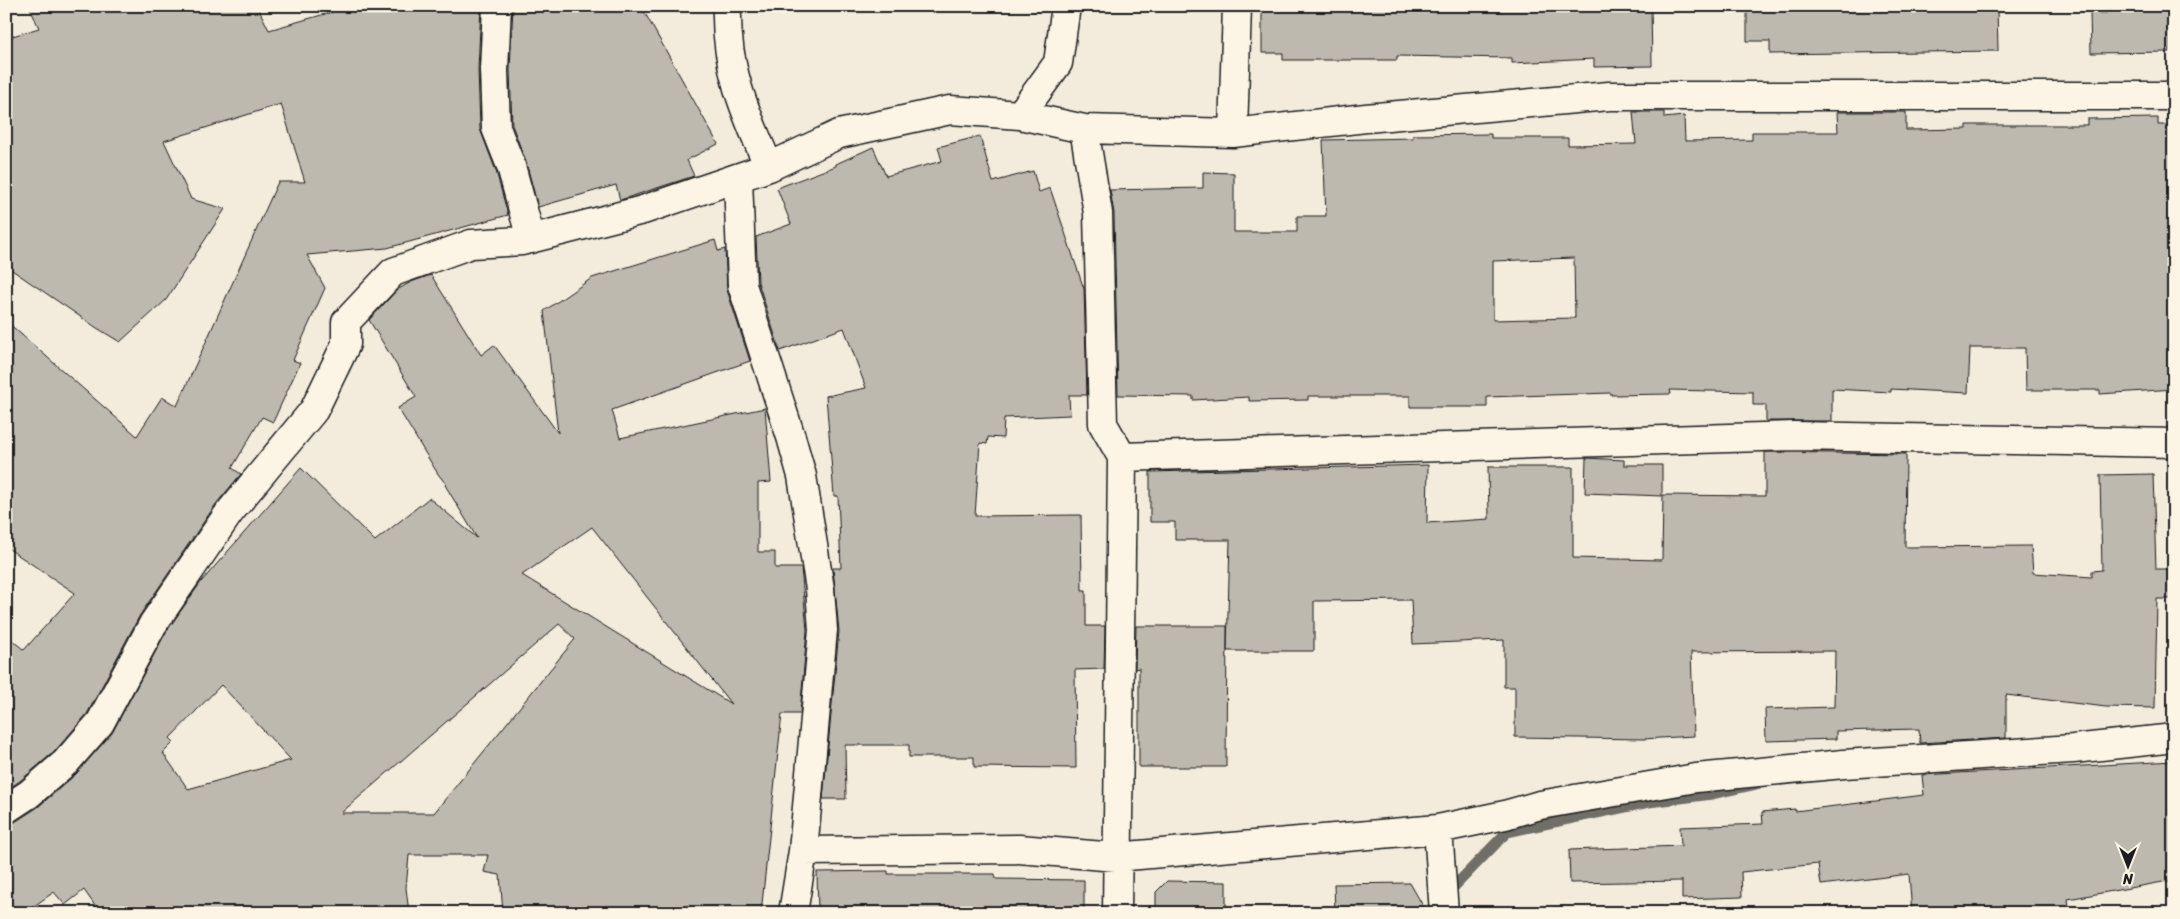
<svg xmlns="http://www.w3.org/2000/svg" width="2180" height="919" font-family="Sriracha,sans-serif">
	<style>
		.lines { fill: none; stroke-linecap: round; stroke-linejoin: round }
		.stream { stroke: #716e68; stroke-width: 11 }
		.building { fill: #beb9ae; stroke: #1c1c1c; fill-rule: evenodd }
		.minor-casing { stroke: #1c1c1c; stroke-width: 31 }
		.minor { stroke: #fcf5e5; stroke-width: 28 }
	</style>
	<rect width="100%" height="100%" fill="#f3ecdd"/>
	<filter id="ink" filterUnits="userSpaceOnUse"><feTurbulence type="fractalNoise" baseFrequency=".02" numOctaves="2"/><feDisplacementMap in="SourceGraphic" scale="10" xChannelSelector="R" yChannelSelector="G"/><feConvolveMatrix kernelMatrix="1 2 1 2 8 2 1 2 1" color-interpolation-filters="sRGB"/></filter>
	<g filter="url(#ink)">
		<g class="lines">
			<!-- stream -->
			<path class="stream" d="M1445,896L1507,832L1649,802L1712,794L1757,784"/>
		</g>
		<!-- building -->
		<path class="building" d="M29,6H257L269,30L332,12L331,6H481L478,69L480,129L496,171L508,215L387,248L307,255L325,288L293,360L300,363L273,422L262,417L232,468L241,474L216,504L140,615L87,714L55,751L20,781L6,790V635L24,650L75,593L6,547V321L137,436L162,397L177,406L278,182H305L281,104L164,141L191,199L225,209L166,300L120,342L97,328L6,266V38L39,28Z
			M513,6H641L718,144L687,160L694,176L620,200L616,185L538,207L526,162L512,125L510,70Z
			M1262,6H1651L1652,66L1594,67V59L1512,63V58L1397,56V60H1283V53H1262Z
			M1747,6H1997L1998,51L1770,54V41H1747Z
			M2107,6H2169L2170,52L2091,53L2090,13H2107Z
			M1633,112H1664V118L1684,116L1685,141L1752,140V132H1838L1837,112H1906V130L1967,129V125H2087V119L2158,118V125H2174V389L2100,394V390H2026L2025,348H1970L1968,393L1891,389V392L1832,389V421H1766V405H1753V392L1670,390L1671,394L1611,395V393L1487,397V407H1410V396H1308V400L1249,401V397L1193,400V396L1118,395L1114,213L1110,190L1203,188V172L1234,173V232H1297V216H1326L1323,140L1413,138V135L1491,134V138H1568V145L1636,144ZM1574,258L1575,318L1493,320V261Z
			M980,136L993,182L1033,171L1039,192L1050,188L1084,289L1087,395H1069L1070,415L1004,418L1003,438L988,437L987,444L980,443L975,516L1081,515L1082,590H1086V626H1105L1104,669L1075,670L1076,768L974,767V757H909V745H845L846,799H823L839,631L833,568H841L838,496H834L826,396L866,388L844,328L780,351L758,282L756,237L791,224L777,188L836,166V164L873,147L886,176L942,161L938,147Z
			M715,240L718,251L725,249L727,290L750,361L612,410L620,438L765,408L771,482L758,483V552H775V568H801L807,630L800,714H782L761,913H503L500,875L484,872L488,855H409L406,888L409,913H100L84,890L65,905L54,892L24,913H6V825L15,822L38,807L76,774L112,733L166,632L201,582L301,468L375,541L429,498L477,538L445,485L446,484L438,474L398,408L416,397L369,320L397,290L411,282L431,275L481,355L494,345L558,433L544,311L592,278ZM592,527L731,704L522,575ZM559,624L575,639L434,813H341ZM221,685L291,760L188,789L163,753L174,742L170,738Z
			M1765,452L1906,454L1905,547L2031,546L2033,573L2092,577V571L2102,570L2100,475L2153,474L2156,569H2170L2171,599H2157L2155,708L2106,707L2006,695V738L1920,743L1919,729L1836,731V739L1766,741L1765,709L1834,707L1835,651L1691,652L1694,736L1643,739L1515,737V687H1504V640L1413,644L1411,600L1314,601V651H1227L1230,540H1175V522H1150V472L1428,465L1427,523L1489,519L1488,467H1573V558L1662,560L1663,495L1765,496Z
			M1586,458L1624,460V465H1662V496L1585,493Z
			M1136,626H1227L1226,767H1139V668L1135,669Z
			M2174,761V880L2068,899L2070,913H1912L1909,874L1821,885L1818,864L1741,872L1742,897L1682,899V881L1570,883L1569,850L1681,846L1680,827L1763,824L1762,812L1795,809V811L1924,795L1922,775Z
			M888,871V874H995L996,879L1084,880V913H818L817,872Z
			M1167,881L1226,882V913H1156V892Z
			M1410,883L1427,913H1335L1334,884Z"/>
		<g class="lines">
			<!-- minor casing -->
			<g class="minor-casing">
				<path id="minor" d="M497,6L494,70L496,128L511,166L531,239
					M727,6C725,68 745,112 769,167
					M1020,115L1058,63L1066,6
					M1084,129L1098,213L1103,424L1122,457L1117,913
					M1233,133L1237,6
					M738,178L742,285L791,437L802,476L820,589L823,630L803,851L793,913
					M1122,457L1793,436L2174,443
					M6,809L29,794L66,762L100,723L153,624L229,513L314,410L346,344V322L393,272L471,244L522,241L643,210L769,167L839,134L950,110L1020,115L1084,129L1233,133L1366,118L1609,96H2174
					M1438,829L1444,913
					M803,851L1019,849L1116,857L1438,829L1505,815L1540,805L1696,778L1844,764L2073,749L2174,738"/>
			</g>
			<!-- minor -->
			<use href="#minor" class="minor"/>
		</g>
	</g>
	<!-- margin -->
	<rect width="2180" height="919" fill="none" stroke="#fcf5e5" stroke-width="25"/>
	<rect x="12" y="12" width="2155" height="894" fill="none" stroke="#1c1c1c" stroke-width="2" filter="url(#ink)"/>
	<!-- north arrow -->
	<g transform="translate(2128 866) rotate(180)" stroke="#fcf5e5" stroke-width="4" paint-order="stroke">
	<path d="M0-4L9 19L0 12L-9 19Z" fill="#1c1c1c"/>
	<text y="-8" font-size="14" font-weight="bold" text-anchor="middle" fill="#1c1c1c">N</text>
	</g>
</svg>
